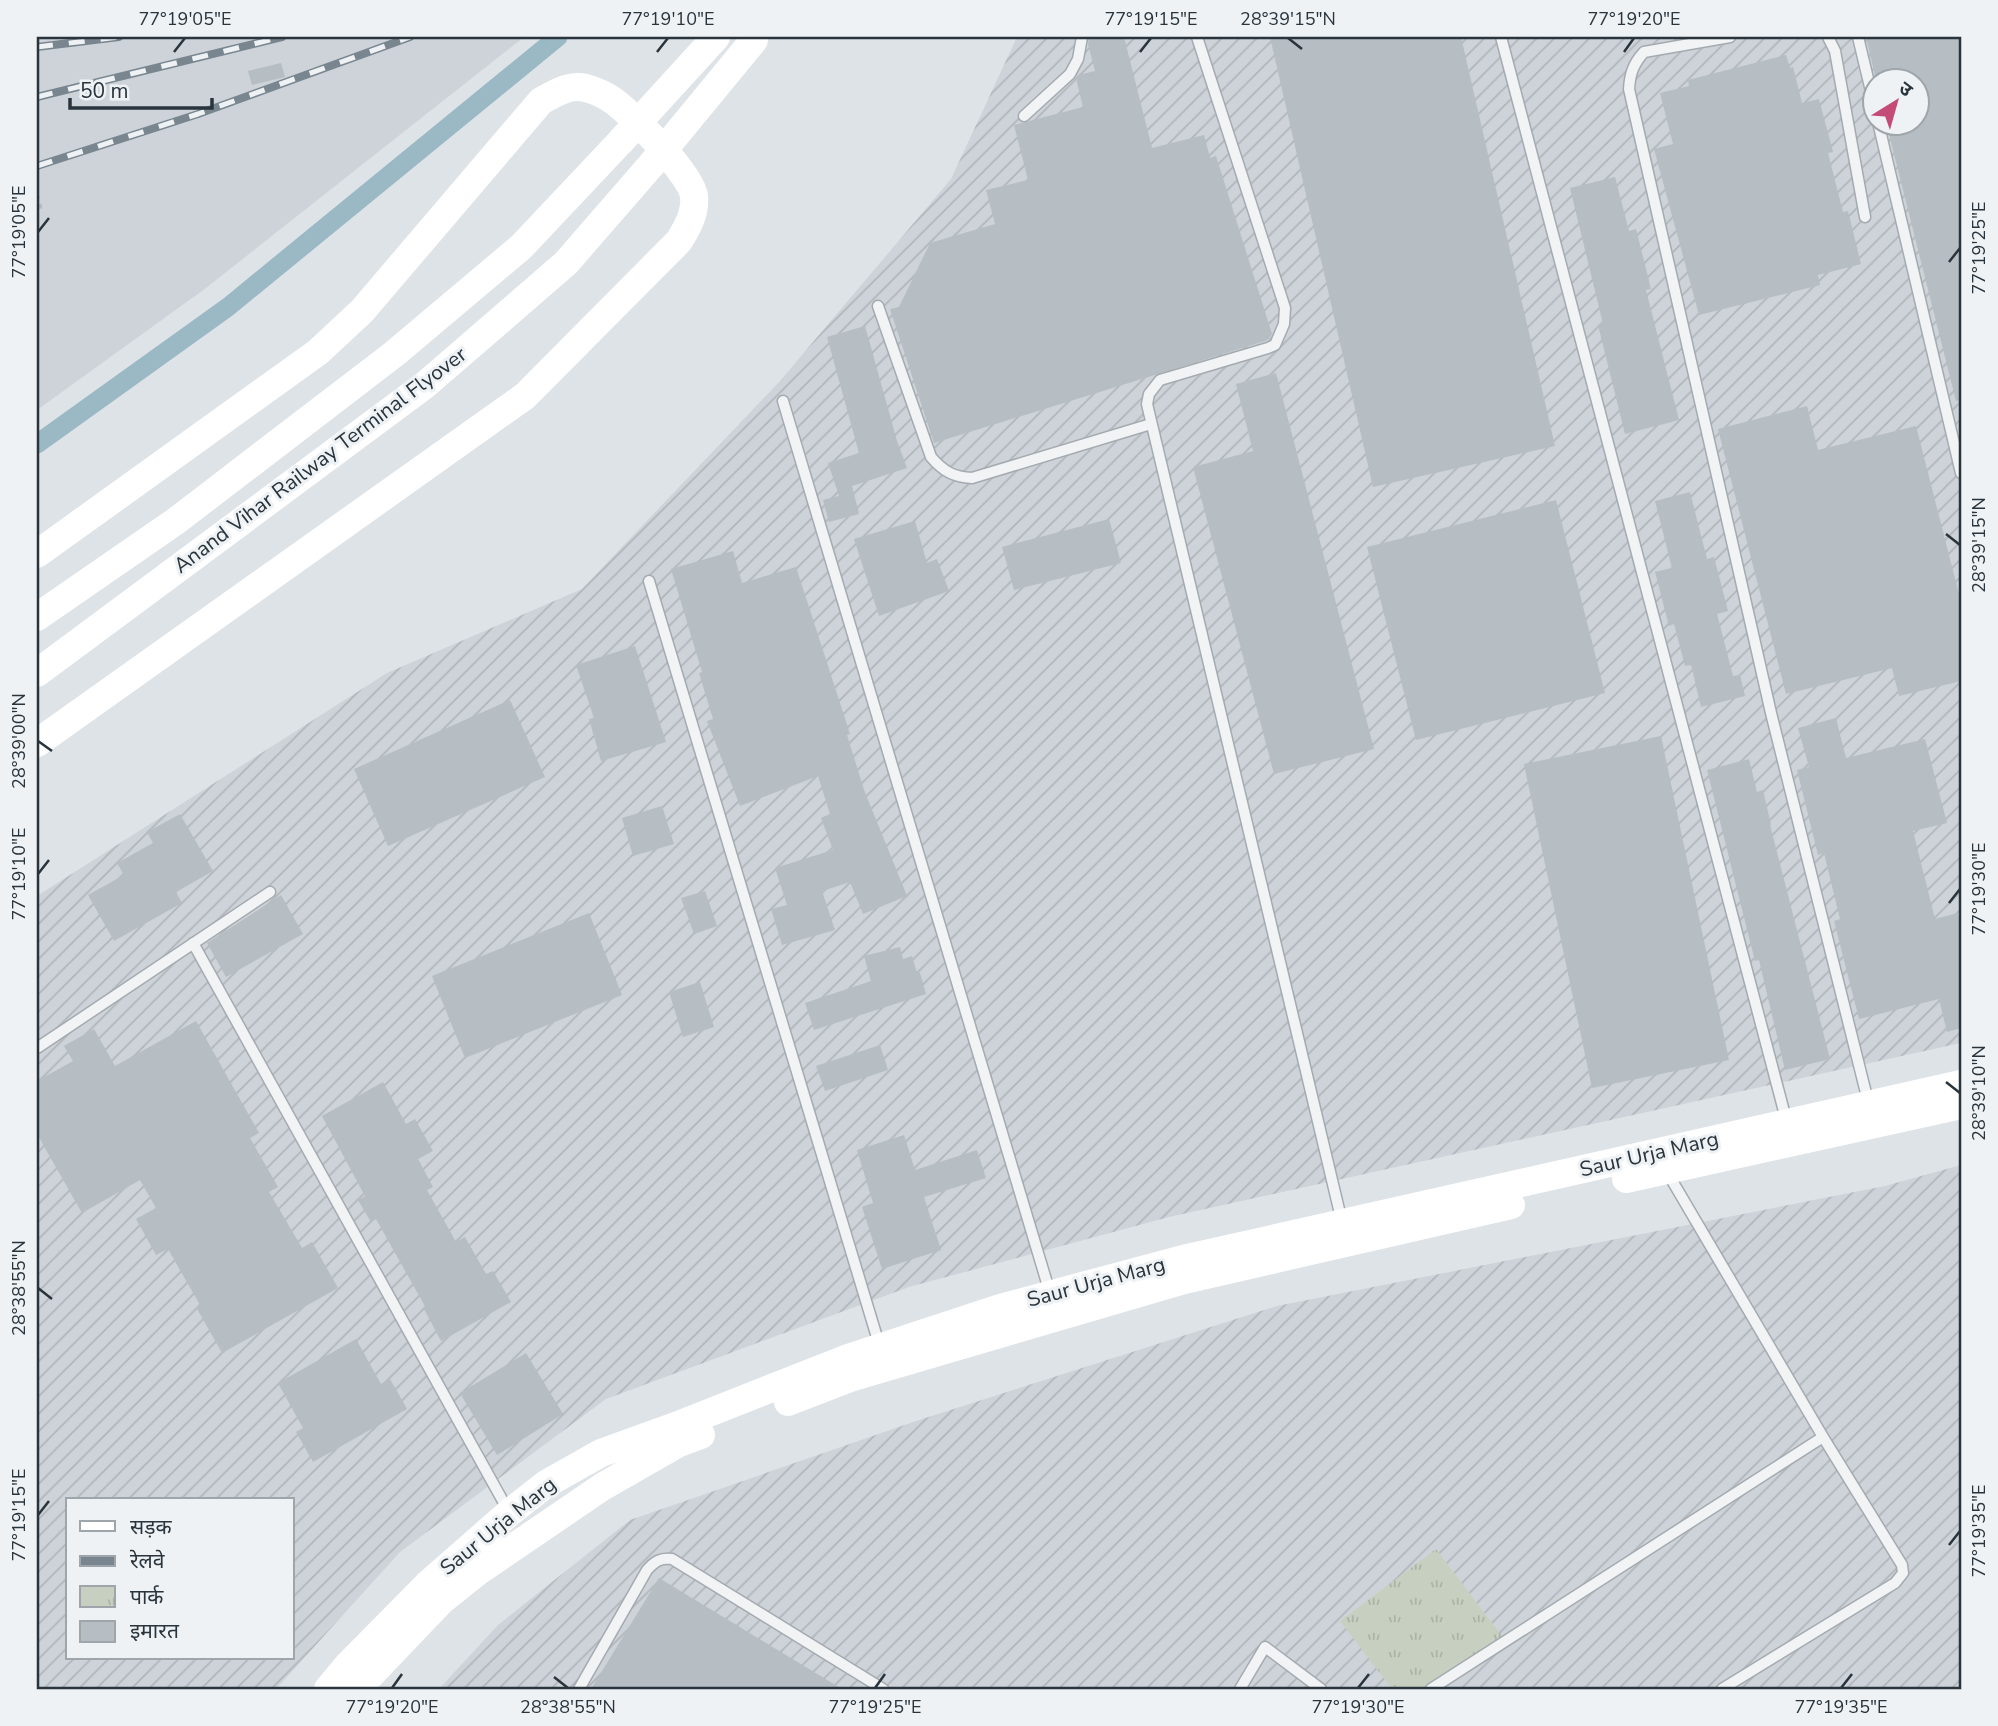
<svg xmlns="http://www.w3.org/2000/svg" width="1998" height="1726" font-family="'Nunito Sans','Noto Sans Devanagari',sans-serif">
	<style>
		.built { fill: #cdd3d8 }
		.industrial { fill: url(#industrial-furrows); fill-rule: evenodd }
		.park { fill: url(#park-tufts) }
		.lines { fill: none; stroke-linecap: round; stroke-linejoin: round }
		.canal { stroke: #9bb8c5; stroke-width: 19 }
		.building { fill: #b6bec3 }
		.lane-casing { stroke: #a4abb0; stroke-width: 13 }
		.path { stroke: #b5babe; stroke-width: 3.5; stroke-dasharray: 5 5; stroke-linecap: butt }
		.lane { stroke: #f1f3f5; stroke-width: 10 }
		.secondary { stroke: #fff; stroke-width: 28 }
		.rail-casing { stroke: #79868f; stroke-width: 8 }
		.rail { stroke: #eef2f5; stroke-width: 5; stroke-dasharray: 16; stroke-linecap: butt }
		.secondary-bridge { stroke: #fff; stroke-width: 28 }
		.ticks { fill: none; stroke: #29343c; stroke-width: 2.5 }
		.labels { text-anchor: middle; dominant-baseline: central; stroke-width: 6; stroke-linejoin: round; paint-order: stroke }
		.street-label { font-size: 21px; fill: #29343c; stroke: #eef2f5 }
		.neatline { fill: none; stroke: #29343c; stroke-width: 2.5 }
		.ticks-label { font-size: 18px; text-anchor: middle; fill: #29343c }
	</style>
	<defs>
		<pattern id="industrial-furrows" width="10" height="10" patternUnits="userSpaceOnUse" patternTransform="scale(1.75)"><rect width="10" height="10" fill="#cdd3d8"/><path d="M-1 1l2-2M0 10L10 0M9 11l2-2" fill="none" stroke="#b0b6ba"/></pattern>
		<pattern id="park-tufts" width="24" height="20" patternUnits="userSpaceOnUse" patternTransform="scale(1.75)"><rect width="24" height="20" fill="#c7d0c0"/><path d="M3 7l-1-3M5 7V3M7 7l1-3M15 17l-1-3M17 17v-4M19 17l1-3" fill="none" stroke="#abb3a6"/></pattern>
	</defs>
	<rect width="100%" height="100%" fill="#dee3e7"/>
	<!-- built -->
	<path class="built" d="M37,37H524L206,288L37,410Z"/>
	<!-- industrial -->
	<path class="industrial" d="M1017,37H1961V1043L1169,1217L909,1287L606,1399L400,1552L276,1689H37V896L387,673L582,589L780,381L951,179ZM1876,80H1918V122H1876ZM68,1500H292V1658H68Z
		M1961,1165V1689H439L498,1625L630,1520L919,1420L1277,1306L1885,1186Z"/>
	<!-- park -->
	<path class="park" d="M1436,1549L1502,1636L1431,1689H1392L1340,1621Z"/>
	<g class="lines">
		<!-- canal -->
		<path class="canal" d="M37,444L228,307L558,37"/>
	</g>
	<!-- building -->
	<path class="building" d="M1089,37H1124L1152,148L1204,135L1210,158L1216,156L1272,334L1269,339L1265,341L934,443L890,309L899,307L930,243L995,224L986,190L1028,180L1014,125L1083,107L1076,78L1078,75L1095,71L1088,44Z
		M1270,37H1461L1555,446L1373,487Z
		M1866,37H1961V400L1956,401L1886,122H1917V80H1876Z
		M1786,55L1790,68L1793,67L1802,103L1819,99L1833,152L1828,153L1843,212L1848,211L1861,264L1818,275L1820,285L1699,315L1654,149L1673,144L1660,93L1689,86L1688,80Z
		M281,63L285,77L252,85L248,71Z
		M1615,177L1629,231L1636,229L1651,289L1646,290L1679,420L1625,434L1598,325L1603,324L1570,188Z
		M865,326L897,441L907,468L852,486L859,514L829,522L823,500L839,496L828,463L859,453L827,337Z
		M1276,373L1374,749L1274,774L1193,467L1253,451L1236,384Z
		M1807,406L1818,450L1916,426L1961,602V681L1899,696L1892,668L1786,694L1718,429Z
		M1690,492L1707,559L1714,557L1728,611L1717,614L1733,676L1740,675L1745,696L1701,707L1691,665L1685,666L1674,624L1669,626L1655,572L1672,568L1655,501Z
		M1556,500L1605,693L1416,740L1367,547Z
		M1109,519L1121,563L1014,590L1002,547Z
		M915,521L927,563L937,559L949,591L879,616L854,539Z
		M733,551L742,583L796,567L850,734L847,735L864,790L907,896L863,914L850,882L822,891L835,930L782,945L771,909L787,905L775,868L833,850L821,818L830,814L818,776L740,806L707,721L713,719L699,673L702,672L671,569Z
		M635,646L666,742L601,761L589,719L594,718L576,665Z
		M510,700L545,777L388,846L354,769Z
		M1836,718L1846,758L1925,739L1947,823L1913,831L1935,919L1958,913L1961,926V1028L1947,1032L1939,999L1859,1019L1834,921L1840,919L1824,853L1818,855L1797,770L1809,767L1798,728Z
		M1661,736L1729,1060L1592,1088L1524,764Z
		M1749,759L1757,792L1763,790L1771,825H1770L1830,1059L1785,1070L1759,960L1755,961L1707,770Z
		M662,806L674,844L633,856L622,818Z
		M180,814L213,871L176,892L182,903L114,941L88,895L124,875L117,863L153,843L147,832Z
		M705,891L717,926L694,934L681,898Z
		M281,895L303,934L226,977L207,943Z
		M589,913L622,995L465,1058L432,976Z
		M900,947L903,959L912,956L917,973H920L926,994L814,1030L805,1003L871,981L864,956Z
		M700,982L714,1027L683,1037L669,992Z
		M196,1021L259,1133L250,1138L278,1187L269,1192L302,1248L312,1242L338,1288L222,1353L196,1307L200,1305L168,1249L156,1255L136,1219L156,1208L140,1180L82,1213L37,1134V1081L73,1061L64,1046L94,1029L115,1066Z
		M880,1045L888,1070L825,1091L816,1066Z
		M383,1082L406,1124L415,1119L433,1151L418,1159L433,1187L427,1190L456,1242L465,1237L486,1274L493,1271L511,1302L441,1341L424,1309L426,1308L376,1219L371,1222L358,1200L365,1196L322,1116Z
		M904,1135L915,1170L977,1150L986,1178L924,1197L941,1250L882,1269L862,1207L873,1203L857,1150Z
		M356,1339L381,1384L390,1379L407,1409L313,1462L296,1432L303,1428L278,1383Z
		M526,1353L563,1414L497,1455L460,1393Z
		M659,1578L842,1689H591Z"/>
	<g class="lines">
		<!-- lane casing -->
		<g class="lane-casing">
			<path id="lane" d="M1197,37L1285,308L1284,324L1275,345L1268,348L1160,380L1149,394L1147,404L1342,1222
				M1501,37L1786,1119
				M1730,37L1644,52C1633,64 1630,74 1629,89L1771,713L1868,1101
				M1828,37L1835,51L1865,217
				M1858,37L1876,112
				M1024,116L1070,74L1078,59L1082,37
				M1878,122L1961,473
				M878,306L931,457C943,471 953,477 972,478L1151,424
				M783,401L1050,1293
				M649,581L879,1344
				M193,943L509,1512
				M37,1048L270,892
				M1667,1172L1823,1437L1902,1565L1903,1573L1895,1583L1722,1689
				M579,1689L647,1570C655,1561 660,1558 672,1559L883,1689
				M1240,1689L1265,1647L1321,1689
				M1431,1689L1823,1437"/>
		</g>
		<!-- path -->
		<path class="path" d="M37,194L41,210"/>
		<!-- lane -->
		<use href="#lane" class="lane"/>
		<!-- secondary -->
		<path class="secondary" d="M37,554L318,352L362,311L541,101C556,93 569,84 586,88C597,91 607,96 615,102C634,117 691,174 694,196C696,213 687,228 679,241L525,396L37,743
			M37,617L176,521L394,354L521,247L621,141
			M37,673L425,385L566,263L652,164
			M1626,1179L1961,1105
			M788,1402L853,1377L1184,1280L1511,1205
			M328,1689L348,1665L428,1584L509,1513L546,1484L601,1453L673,1427L848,1358L1000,1308L1183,1259L1961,1084
			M357,1689L441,1601L476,1573L602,1487L677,1444L701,1435"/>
		<!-- rail casing -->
		<g class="rail-casing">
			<path id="rail" d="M37,47L119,37
				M37,97L282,37
				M37,166L198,114L410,37"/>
		</g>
		<!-- rail -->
		<use href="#rail" class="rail"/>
		<!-- secondary-bridge -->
		<path class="secondary-bridge" d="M621,141L716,37
			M652,164L754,40"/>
	</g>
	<!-- ticks -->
	<path class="ticks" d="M1288,38L1302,49M174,52L185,38M657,52L668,38M1140,52L1151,38M1624,52L1634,38M38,232L49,218M1949,262L1960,248M1946,534L1960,545M38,741L52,751M38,874L49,860M1949,903L1960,889M1946,1082L1960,1093M38,1288L52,1299M38,1515L49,1501M1949,1545L1960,1531M554,1677L568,1688M392,1688L402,1674M875,1688L885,1674M1358,1688L1369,1674M1841,1688L1852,1674"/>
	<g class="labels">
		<!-- street labels -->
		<g class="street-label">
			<text transform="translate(320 460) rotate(-37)">Anand Vihar Railway Terminal Flyover</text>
			<text transform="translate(1649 1154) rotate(-13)">Saur Urja Marg</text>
			<text transform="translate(1096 1282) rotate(-15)">Saur Urja Marg</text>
			<text transform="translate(498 1526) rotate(-39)">Saur Urja Marg</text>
		</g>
	</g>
	<!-- border -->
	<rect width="1998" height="1726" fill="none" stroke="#eef2f5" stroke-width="77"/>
	<!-- legend -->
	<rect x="66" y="1498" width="228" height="161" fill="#eef2f5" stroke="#9fa6ab" stroke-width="2"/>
	<rect x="80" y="1521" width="35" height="10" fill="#ffffff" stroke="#9fa6ab" stroke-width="2"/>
	<text x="130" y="1534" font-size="21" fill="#29343c">सड़क</text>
	<rect x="80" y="1556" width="35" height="10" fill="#79868f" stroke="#9fa6ab" stroke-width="2"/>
	<text x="130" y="1568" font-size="21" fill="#29343c">रेलवे</text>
	<rect x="80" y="1586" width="35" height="21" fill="url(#park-tufts)" stroke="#9fa6ab" stroke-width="2"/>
	<text x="130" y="1604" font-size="21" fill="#29343c">पार्क</text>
	<rect x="80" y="1621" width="35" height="21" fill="#b6bec3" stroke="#9fa6ab" stroke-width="2"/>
	<text x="130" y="1638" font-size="21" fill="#29343c">इमारत</text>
	<!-- north arrow -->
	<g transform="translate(1896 102) rotate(37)"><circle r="33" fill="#eef2f5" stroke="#9fa6ab" stroke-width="2"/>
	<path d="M0-5L12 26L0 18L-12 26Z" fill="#c44b75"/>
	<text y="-10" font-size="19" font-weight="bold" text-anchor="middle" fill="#29343c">उ</text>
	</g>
	<!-- scale -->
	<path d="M70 98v10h142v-10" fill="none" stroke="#29343c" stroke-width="3.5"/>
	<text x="80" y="98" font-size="21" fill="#29343c" stroke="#eef2f5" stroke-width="5" paint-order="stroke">50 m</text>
	<rect x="38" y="38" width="1922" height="1650" class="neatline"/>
	<g class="ticks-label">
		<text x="185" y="25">77°19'05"E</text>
		<text x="668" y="25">77°19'10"E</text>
		<text x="1151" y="25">77°19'15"E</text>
		<text x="1288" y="25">28°39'15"N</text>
		<text x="1634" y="25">77°19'20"E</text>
		<text transform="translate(19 232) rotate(-90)" y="6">77°19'05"E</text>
		<text transform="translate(1979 248) rotate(-90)" y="6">77°19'25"E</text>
		<text transform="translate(1979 545) rotate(-90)" y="6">28°39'15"N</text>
		<text transform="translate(19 741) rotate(-90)" y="6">28°39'00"N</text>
		<text transform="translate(19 874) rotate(-90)" y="6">77°19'10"E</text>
		<text transform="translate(1979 889) rotate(-90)" y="6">77°19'30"E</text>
		<text transform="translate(1979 1093) rotate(-90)" y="6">28°39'10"N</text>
		<text transform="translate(19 1288) rotate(-90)" y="6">28°38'55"N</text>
		<text transform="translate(19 1515) rotate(-90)" y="6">77°19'15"E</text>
		<text transform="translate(1979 1531) rotate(-90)" y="6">77°19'35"E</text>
		<text x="392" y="1713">77°19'20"E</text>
		<text x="568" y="1713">28°38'55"N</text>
		<text x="875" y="1713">77°19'25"E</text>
		<text x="1358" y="1713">77°19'30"E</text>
		<text x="1841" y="1713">77°19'35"E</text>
	</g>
</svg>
